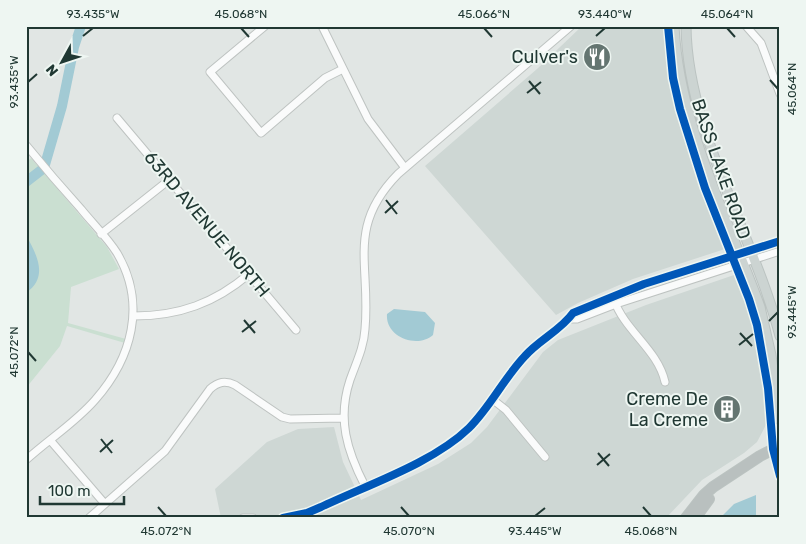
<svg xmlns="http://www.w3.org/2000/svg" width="806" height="544" font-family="Rubik,sans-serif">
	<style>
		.built { fill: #ced7d4 }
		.green { fill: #cadfd1 }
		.water { fill: #a2cad4 }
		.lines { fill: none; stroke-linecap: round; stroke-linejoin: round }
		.river { stroke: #a2cad4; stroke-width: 10 }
		.minor-casing { stroke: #bec3c1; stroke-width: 9 }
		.major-casing { stroke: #bbc3c1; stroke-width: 11 }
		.highway-casing { stroke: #bbc3c1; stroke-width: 12 }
		.minor { stroke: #fafbfb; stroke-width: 7 }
		.major { stroke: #ccd4d2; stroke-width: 9 }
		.highway { stroke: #b9c0bf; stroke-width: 10 }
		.cycleway-casing { stroke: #eef6f2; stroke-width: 11 }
		.cycleway { stroke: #0057b8; stroke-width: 8 }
		.ticks { fill: none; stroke: #203833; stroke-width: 2 }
		.labels { text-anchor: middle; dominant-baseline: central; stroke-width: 4; stroke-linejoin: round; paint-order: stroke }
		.poi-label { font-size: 18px; fill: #203833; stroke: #eef6f2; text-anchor: end }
		.street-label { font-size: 18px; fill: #203833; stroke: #eef6f2 }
		.neatline { fill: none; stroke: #203833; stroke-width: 2 }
		.ticks-label { font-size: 12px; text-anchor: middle; fill: #203833 }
	</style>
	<rect width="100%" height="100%" fill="#e1e6e4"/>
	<!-- built -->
	<path class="built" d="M582,26H666L671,74L677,101L725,249L633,279L578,303L556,315L425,166L537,69Z
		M737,274L756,331L767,392L768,421L757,442L744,453L702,480L666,518H221L215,489L267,442L298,429L334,427L343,462L361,500L438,464L471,443L487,427L543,352L558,340L646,305Z"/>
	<!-- green -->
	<path class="green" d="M31,158L107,247L119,269L71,287L68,323L126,339L125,343L67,326L60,346L26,388V163Z"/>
	<!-- water -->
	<path class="water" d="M26,235C37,255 49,277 26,293Z
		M394,309L425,312L435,323L433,335C417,349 385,337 387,314Z
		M756,495V518H720L734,504Z"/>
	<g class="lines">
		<!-- river -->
		<path class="river" d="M26,182L44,168L62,106L74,47L81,26"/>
		<!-- minor casing -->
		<g class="minor-casing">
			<path id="minor" d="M265,26L210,72L261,133L325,78L343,69
				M322,26L368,119L405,168
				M746,26L761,43L780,94
				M117,118L296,330
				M26,145C44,167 62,188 81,209C93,224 107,237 117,253C147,304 132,358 95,400C75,423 49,439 26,460
				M101,234L169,180
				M614,300C625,331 658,350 665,382
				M134,316C179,316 215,303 249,274
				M569,319H577L616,304L780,251
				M492,399L506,410L545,457
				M50,440L105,504
				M365,486C347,451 337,419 350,380C356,363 364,347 365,329C371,265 346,227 398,174L571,26
				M89,518L165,451L210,389C218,382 225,380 235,385L282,417L290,419L343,418
				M243,518H253
				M283,518L307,513L321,507C367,485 433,463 469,428C491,406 504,378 525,356C539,340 561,330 573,313L644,284L780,241"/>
		</g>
		<!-- major casing -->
		<g class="major-casing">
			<path id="major" d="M674,26C679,125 727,216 760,307L771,355L780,420
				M686,26C687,130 754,236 780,336"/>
		</g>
		<!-- highway casing -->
		<g class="highway-casing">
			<path id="highway" d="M686,518L704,495L713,487L760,456L780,446
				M695,518L709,499"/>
		</g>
		<!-- minor -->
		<use href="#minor" class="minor"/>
		<!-- major -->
		<use href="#major" class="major"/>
		<!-- highway -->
		<use href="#highway" class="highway"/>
		<!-- cycleway casing -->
		<g class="cycleway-casing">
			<path id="cycleway" d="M668,26L673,78L680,109L705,188L749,299L757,325L768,388L773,449L780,476
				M283,518L307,513L321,507C367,485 433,463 469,428C491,406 504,378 525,356C539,340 561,330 573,313L644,284L780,241"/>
		</g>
		<!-- cycleway -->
		<use href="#cycleway" class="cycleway"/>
	</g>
	<!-- ticks -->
	<path class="ticks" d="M241,28L249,37M484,28L492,37M727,28L735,37M83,36L93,28M596,36L605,28M770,80L778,89M529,81L540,94M28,82L37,74M527,93L541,82M386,200L397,214M385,213L398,201M244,320L255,333M769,321L778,312M242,332L256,321M740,333L752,346M739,345L753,334M28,352L36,361M101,439L112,453M100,452L113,440M598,453L609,466M597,465L610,454M158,507L166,516M401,507L409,516M643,507L651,516M535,516L545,508"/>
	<!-- icons -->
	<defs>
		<g id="restaurant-disc" transform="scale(1.4375)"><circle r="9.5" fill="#647571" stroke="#eef6f2"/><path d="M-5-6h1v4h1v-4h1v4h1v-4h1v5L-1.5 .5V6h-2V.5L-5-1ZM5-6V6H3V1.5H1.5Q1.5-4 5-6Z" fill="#fff"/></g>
		<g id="building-disc" transform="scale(1.4375)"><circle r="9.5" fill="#647571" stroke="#eef6f2"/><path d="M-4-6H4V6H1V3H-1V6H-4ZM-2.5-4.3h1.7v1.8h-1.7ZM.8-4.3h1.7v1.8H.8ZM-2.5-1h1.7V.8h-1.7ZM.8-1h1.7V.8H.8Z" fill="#fff"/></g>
	</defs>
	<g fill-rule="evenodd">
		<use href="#restaurant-disc" x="597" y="57"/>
		<use href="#building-disc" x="727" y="409"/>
	</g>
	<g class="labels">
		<!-- poi labels -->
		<g class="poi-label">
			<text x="578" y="57">Culver's</text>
			<text x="708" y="399">Creme De<tspan x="708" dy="21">La Creme</tspan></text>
		</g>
		<!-- street labels -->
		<g class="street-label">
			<text transform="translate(721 169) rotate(71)">BASS LAKE ROAD</text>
			<text transform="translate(207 224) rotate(50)">63RD AVENUE NORTH</text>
		</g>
	</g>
	<!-- border -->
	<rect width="806" height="544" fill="none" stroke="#eef6f2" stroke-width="55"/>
	<!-- north arrow -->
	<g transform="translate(62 62) rotate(230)" stroke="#eef6f2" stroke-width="4" paint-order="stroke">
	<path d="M0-4L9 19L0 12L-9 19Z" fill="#203833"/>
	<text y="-8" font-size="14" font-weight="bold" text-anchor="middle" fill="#203833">N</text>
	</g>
	<!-- scale -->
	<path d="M40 496v8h84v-8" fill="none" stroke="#203833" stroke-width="2.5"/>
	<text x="48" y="496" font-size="15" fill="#203833" stroke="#eef6f2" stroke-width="4" paint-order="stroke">100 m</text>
	<rect x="28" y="28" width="750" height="488" class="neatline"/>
	<g class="ticks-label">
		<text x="93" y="18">93.435°W</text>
		<text x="241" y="18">45.068°N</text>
		<text x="484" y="18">45.066°N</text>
		<text x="605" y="18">93.440°W</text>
		<text x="727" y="18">45.064°N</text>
		<text transform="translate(14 82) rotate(-90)" y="4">93.435°W</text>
		<text transform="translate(792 89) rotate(-90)" y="4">45.064°N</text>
		<text transform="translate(792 312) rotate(-90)" y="4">93.445°W</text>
		<text transform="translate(14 352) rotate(-90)" y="4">45.072°N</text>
		<text x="166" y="535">45.072°N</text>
		<text x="409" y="535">45.070°N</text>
		<text x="535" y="535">93.445°W</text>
		<text x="651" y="535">45.068°N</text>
	</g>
</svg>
